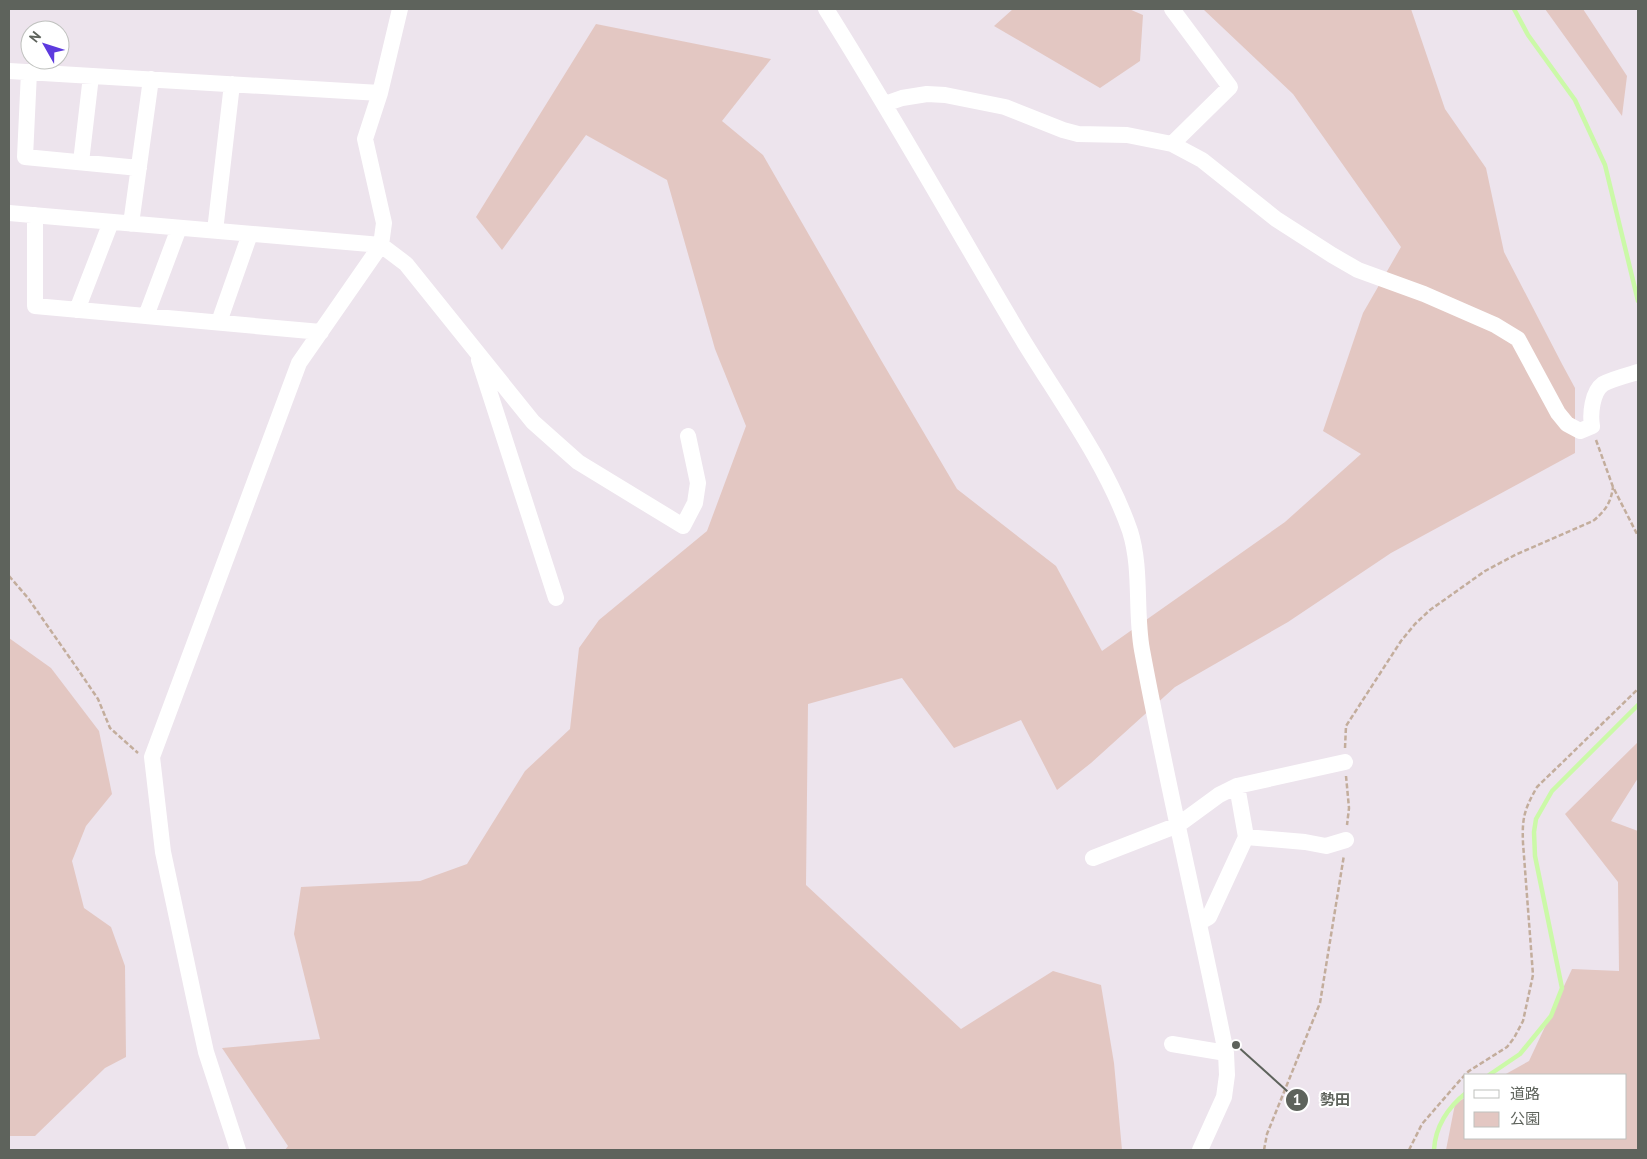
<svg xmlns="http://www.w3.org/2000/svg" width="1647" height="1159" font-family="'PT Sans','Noto Sans JP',sans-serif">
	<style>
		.green { fill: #e3c7c2 }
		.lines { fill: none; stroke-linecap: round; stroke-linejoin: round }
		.stream { stroke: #cbf9a8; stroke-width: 4.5 }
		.path { stroke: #c3ad9c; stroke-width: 2.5; stroke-dasharray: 5 2.5; stroke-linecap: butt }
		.minor { stroke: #fff; stroke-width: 16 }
		.leader { fill: none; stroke: #5e635c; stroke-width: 2 }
		.callout-dot { fill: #5e635c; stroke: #fff; stroke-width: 2 }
		.mark-label { font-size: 15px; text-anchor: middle; font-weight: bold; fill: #fff }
		.callout-label { font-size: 15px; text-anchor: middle; font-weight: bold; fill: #5e635c; stroke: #fff; stroke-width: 4; stroke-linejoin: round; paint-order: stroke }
	</style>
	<rect width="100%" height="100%" fill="#ede4ed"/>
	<!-- green -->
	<path class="green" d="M1013,9H1129L1143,15L1140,61L1100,88L994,26Z
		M1203,9H1411L1445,109L1486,168L1504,252L1562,364L1575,388V453L1391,553L1288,622L1175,687L1091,763L1057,790L1021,720L954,748L902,678L808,704L806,885L961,1029L1053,971L1101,985L1114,1063L1122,1150H285L288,1146L222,1048L320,1039L294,934L301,887L420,881L467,864L525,771L570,729L579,648L599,620L707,531L746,426L715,349L667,180L586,135L502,250L476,217L596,24L771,59L722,121L763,155L881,360L957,489L1056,566L1102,651L1285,522L1361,454L1323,431L1363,313L1401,247L1293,94Z
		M1545,9H1583L1627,76L1622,116Z
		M9,638L51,668L99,731L112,794L86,826L72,861L84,908L111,927L125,966L126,1057L105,1068L35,1136H9Z
		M1638,742V778L1611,821L1638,831V1150H1446L1455,1104L1466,1097V1138H1626V1075H1504L1529,1061L1572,969L1619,971L1618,882L1565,814Z"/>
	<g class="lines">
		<!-- stream -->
		<path class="stream" d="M1514,9L1528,35L1575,100L1605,165L1638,301
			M1489,1075L1520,1054L1551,1016L1562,988L1535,856L1534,832L1536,819L1552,791L1638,705
			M1434,1150C1435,1127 1448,1107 1466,1093"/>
		<!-- path -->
		<path class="path" d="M1596,440L1613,487L1638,536
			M9,576L28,598L79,671L98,699L110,728L138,753
			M1345,748L1346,726L1401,641L1415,624L1430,610L1485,571L1517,554L1593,521C1605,511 1611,503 1613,487
			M1346,776L1349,808L1347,825
			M1264,1150L1267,1134L1320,1003L1344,855
			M1409,1150L1422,1124L1461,1079L1469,1071L1507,1047L1514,1038L1523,1021L1533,975L1523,843C1522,818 1524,810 1537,787L1638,689"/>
		<!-- minor -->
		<path class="minor" d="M826,9C894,117 956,228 1021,337C1058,398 1107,464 1130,531C1142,569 1135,612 1142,650C1167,785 1199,918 1226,1053L1227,1075L1224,1097L1200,1150
			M9,71L380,93
			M29,72L25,157L139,168
			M885,104L902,98L927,94L945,95L1005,107L1063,130L1078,134L1127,135L1172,144L1202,160L1276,219L1332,255L1358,270L1424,294L1495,325L1518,339L1558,413L1567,424L1580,431L1592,426C1590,414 1592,392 1603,384C1612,379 1628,375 1638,372
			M1172,144L1230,87L1172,9
			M81,162L91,76
			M9,213L381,245L406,264L533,422L578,462L683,526L695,503L698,483L688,436
			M35,215V306L321,332
			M131,224L151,79
			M215,231L232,84
			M77,310L111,222
			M146,316L179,228
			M219,322L250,234
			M479,360L556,598
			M1246,837L1305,842L1326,846L1346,840
			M1093,858L1178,825L1219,795L1237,786L1345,762
			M1200,922L1209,917L1246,837L1237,786
			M1172,1044L1226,1053
			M238,1150L206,1052L195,1002L163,852L152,757L299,363L381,245L384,223L365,139L380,93L400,9"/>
	</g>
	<!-- callouts -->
	<path class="leader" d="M1236 1045L1297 1100"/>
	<g class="callout-dot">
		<circle cx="1236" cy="1045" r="5"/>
		<circle cx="1297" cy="1100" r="12"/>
	</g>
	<g class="mark-label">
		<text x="1297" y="1105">1</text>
	</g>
	<g class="callout-label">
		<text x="1335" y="1105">勢田</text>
	</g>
	<!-- border -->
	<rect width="1647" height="1159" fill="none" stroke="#5e635c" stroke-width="20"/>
	<!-- legend -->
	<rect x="1464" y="1074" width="162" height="65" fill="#ffffff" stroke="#bfc1be"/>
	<rect x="1474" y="1090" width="25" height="8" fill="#ffffff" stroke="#bfc1be"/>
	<text x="1510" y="1099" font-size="15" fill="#5e635c">道路</text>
	<rect x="1474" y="1112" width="25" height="15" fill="#e3c7c2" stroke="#bfc1be"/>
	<text x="1510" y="1124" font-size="15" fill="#5e635c">公園</text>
	<!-- north arrow -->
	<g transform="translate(45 45) rotate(309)"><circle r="24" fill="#ffffff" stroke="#bfc1be"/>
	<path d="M0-4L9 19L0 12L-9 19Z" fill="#5d3ade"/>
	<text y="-8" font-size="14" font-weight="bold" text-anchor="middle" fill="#5e635c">N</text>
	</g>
</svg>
